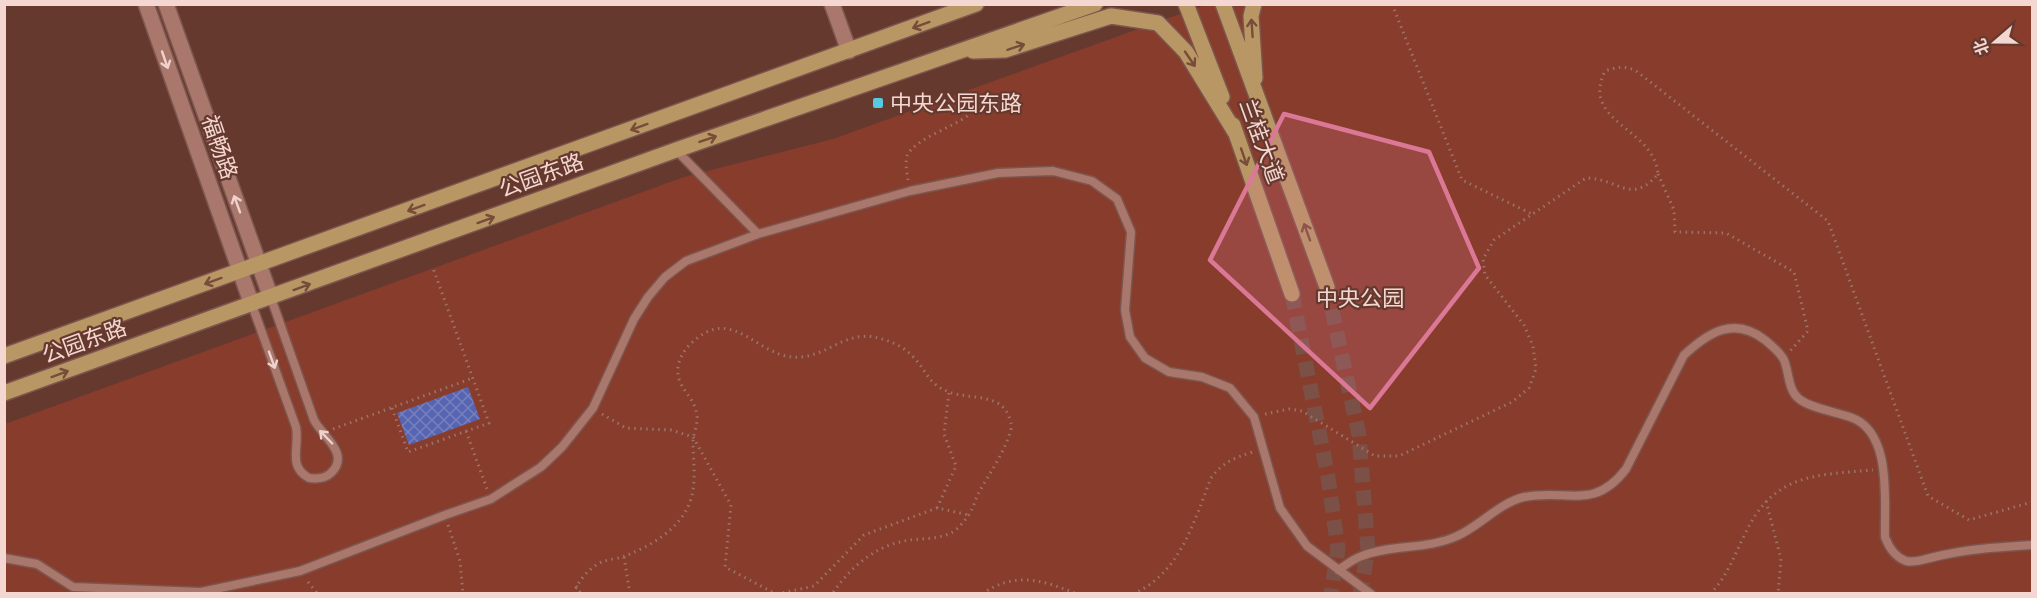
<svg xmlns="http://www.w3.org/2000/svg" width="2037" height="598" font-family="'Titillium Web','Noto Sans SC',sans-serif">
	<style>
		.park { fill: #883c2c }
		.building { fill: url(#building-cross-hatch) }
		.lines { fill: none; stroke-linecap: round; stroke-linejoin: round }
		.primary-tunnel { stroke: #7b5147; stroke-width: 15; stroke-dasharray: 15 8; stroke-linecap: butt }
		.lane-casing { stroke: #7c564e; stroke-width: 11 }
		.secondary-casing { stroke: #7c564e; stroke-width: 18 }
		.primary-casing { stroke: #7c564e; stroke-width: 18 }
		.path { stroke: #9a746b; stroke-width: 3; stroke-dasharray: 1.5 4.5; stroke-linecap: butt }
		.lane { stroke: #a9776b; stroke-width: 8 }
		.secondary { stroke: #a9776b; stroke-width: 15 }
		.primary { stroke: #b99764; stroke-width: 15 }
		.oneway { stroke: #774c3a }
		.oneway2 { stroke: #efd2cb }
		.marked { fill: #da7896; fill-opacity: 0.2; stroke: #da7896; stroke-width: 4.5; stroke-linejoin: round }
		.poi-dot { fill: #56c9e1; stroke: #66392f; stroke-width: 2 }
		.labels { text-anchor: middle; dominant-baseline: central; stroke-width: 4.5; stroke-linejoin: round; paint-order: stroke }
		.poi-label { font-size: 22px; fill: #f3d7d0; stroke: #66392f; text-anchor: start }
		.street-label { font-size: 22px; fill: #f3d7d0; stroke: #66392f }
		.park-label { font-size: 22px; fill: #f3d9d2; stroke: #66392f }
	</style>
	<defs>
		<pattern id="building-cross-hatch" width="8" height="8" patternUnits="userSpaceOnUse" patternTransform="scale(1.5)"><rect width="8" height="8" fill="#5664b1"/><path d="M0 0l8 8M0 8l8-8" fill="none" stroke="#7781be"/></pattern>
	</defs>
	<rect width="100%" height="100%" fill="#66392f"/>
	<!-- park -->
	<path class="park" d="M1205,5H2032V593L5,594V424L684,177L833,139Z"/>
	<!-- building -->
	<path class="building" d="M468,387L480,419L409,445L397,413Z"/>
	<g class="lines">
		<!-- primary-tunnel -->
		<path class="primary-tunnel" d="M1327,287L1359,435L1368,550L1360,594
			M1292,294L1328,477L1338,549L1331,594"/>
		<!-- lane casing -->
		<g class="lane-casing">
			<path id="lane" d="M676,150L758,234
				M252,305L296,427C300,447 287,466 309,478C317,479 325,479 331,473C351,454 322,436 314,420L271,298
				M4,558L37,564L73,587L201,592L300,571L445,515L491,499L541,467L562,447L593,408L634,319L648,297L665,277L686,261L758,234L910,191L998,173L1053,171L1092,181L1117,199L1131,232L1125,310L1130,337L1145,358L1169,372L1202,377L1230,388L1254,417L1280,508L1307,546L1371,594
				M1338,570C1346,565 1353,559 1362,556C1392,544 1427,550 1457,536C1480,526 1499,503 1524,497C1567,488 1593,512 1626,469L1684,355C1709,332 1734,316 1765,340C1771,345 1780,352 1784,360C1789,372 1788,389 1798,398C1809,408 1836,412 1850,417C1893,431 1884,502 1885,537C1889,548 1895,557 1906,561C1916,563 1925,559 1934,557C1967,549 1999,547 2032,545"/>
		</g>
		<!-- secondary casing -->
		<g class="secondary-casing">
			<path id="secondary" d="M146,4L252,305
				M166,4L271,298
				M832,4L849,51"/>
		</g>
		<!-- primary casing -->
		<g class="primary-casing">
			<path id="primary" d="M1186,4L1222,97
				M1223,4L1327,287
				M1254,4L1251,16L1255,78
				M973,51L1005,50L1111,16L1158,23L1186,52L1235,132
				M1233,125L1292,294
				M4,356L976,4
				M4,393L676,150L1095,4"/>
		</g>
		<!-- path -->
		<path class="path" d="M1392,4L1462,180L1532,214
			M1658,174L1674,210L1675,232L1726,233L1794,272L1808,331L1790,351
			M908,180C907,173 905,164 907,156C913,140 953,127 967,116L970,109L964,92
			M392,408L408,452L489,423L433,268
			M602,414L626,428L671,430L693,437L731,505L725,567L776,594
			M1265,414L1289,409L1302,411L1375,456H1399L1512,402L1529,388L1536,369L1533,346L1524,325L1485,275L1483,259L1494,240L1586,178C1618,178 1631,206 1658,174C1654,127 1580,123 1605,71C1616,67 1624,66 1635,70L1828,221L1928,496L1969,520L2032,502
			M333,429L473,378
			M466,431L487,489
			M1766,501L1781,559L1778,594
			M937,508L956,466L944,434L949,392
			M448,525L460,561L463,594
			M624,557L630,594
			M308,582L318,594
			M576,586L581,594
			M573,594C578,582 589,567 602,562C609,559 618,559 625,556C651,546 680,529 690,502C697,482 693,461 693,440C694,432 698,424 697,416C695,400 686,395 680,382C672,362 687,344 703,334C734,315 757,350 786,356C823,364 843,328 878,338C892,341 906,348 915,359C928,373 928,384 949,392C969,400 1003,392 1010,420C1011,424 1012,425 1011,429C1005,452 989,474 978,494C975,501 973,509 968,516C964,522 957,530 951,533C936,540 920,538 904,541C873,547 849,569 832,594
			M777,594L814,586L864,535L937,508L969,515
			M982,594C1015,571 1043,580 1077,594
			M1133,594C1180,573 1193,524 1211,478C1223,462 1234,458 1253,452
			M1710,594C1727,577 1734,556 1745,534C1773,474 1814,475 1873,470"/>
		<!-- lane -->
		<use href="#lane" class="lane"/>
		<!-- secondary -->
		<use href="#secondary" class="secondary"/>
		<!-- primary -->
		<use href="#primary" class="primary"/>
	</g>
	<!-- one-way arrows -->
	<defs><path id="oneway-shaft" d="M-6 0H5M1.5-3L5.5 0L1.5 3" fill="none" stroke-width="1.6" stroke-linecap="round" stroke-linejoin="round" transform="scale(1.5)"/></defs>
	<g class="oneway">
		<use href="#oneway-shaft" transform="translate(921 25) rotate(160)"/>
		<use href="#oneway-shaft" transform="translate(1252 28) rotate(-94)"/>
		<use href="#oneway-shaft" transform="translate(1016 47) rotate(-18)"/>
		<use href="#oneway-shaft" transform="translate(1190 59) rotate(56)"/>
		<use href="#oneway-shaft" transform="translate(639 127) rotate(160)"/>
		<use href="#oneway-shaft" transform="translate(708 139) rotate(-19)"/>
		<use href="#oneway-shaft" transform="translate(1244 157) rotate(71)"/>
		<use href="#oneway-shaft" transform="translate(416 208) rotate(160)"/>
		<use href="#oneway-shaft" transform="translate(486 220) rotate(-20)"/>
		<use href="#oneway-shaft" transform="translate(1307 232) rotate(-110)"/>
		<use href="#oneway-shaft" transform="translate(213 281) rotate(160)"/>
		<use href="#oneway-shaft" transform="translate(302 287) rotate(-20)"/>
		<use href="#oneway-shaft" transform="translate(60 374) rotate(-20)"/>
	</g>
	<g class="oneway2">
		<use href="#oneway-shaft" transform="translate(165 60) rotate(71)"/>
		<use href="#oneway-shaft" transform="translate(237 204) rotate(-110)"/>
		<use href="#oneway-shaft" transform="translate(272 360) rotate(70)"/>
		<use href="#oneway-shaft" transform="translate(326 437) rotate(-134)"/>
	</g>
	<!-- marked area -->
	<path class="marked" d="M1284,114L1429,152L1479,268L1370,408L1210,260Z"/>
	<!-- markers -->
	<rect class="poi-dot" x="872" y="97" width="12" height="12" rx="3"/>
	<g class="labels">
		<!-- poi labels -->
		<g class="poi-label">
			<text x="890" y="103">中央公园东路</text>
		</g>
		<!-- street labels -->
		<g class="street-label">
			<text transform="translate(1262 141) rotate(70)">兰桂大道</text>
			<text transform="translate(220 147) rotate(71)">福畅路</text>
			<text transform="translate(541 175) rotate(-20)">公园东路</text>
			<text transform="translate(84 341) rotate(-20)">公园东路</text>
		</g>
		<!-- park labels -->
		<g class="park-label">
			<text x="1360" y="298">中央公园</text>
		</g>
	</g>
	<!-- border -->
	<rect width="2037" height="598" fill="none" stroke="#f3d7d0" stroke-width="12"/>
	<!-- north arrow -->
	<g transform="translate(1995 42) rotate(250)" stroke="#66392f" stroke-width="4.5" paint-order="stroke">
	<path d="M0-4.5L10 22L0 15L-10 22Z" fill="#f3d7d0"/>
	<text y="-9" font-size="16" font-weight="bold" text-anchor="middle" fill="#f3d7d0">北</text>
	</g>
</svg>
